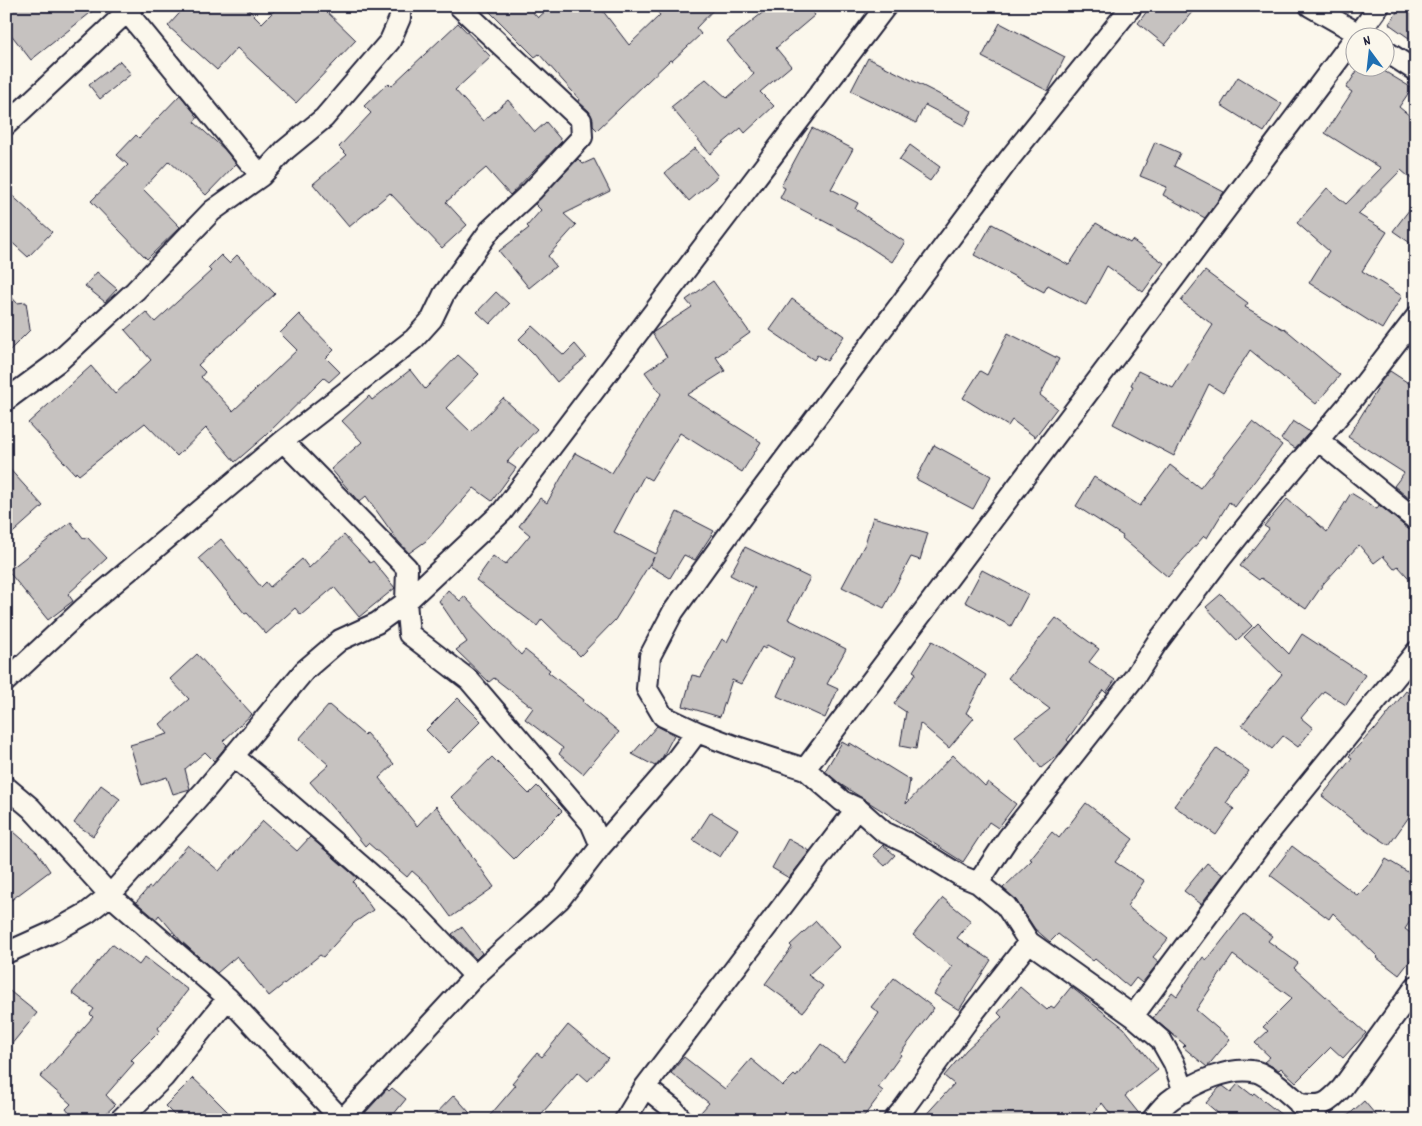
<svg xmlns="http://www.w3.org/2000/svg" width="1422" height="1126" font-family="Dekko,sans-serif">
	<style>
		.building { fill: #c6c2c0; stroke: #22223b }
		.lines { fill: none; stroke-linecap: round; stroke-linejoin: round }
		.minor-casing { stroke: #22223b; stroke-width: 24 }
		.minor { stroke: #fbf7ec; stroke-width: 20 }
	</style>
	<rect width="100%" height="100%" fill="#fbf7ec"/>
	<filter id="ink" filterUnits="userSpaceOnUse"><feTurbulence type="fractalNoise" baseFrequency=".02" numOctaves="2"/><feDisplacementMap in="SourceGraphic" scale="10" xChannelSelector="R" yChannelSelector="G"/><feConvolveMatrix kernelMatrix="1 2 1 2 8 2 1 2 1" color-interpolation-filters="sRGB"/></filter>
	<g filter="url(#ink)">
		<!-- building -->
		<path class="building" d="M6,6H99L31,60L6,28Z
			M186,6H245L262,23L279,6H321L356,40L296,103L237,48L217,70L168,26Z
			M484,6H527L538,18L551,6H599L629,45L660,15L652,6H717L696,28L701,34L672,61L670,60L597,130L593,126V119L589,111L579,102L580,100L539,54L535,57Z
			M771,6H808L815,15L776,48L791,66L760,92L774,106L745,133L741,128L710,154L671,107L706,79L727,98L754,74L727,41Z
			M1151,6H1197L1165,45L1138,23Z
			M1401,6H1416V43L1389,24Z
			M458,23L491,57L455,90L483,121L508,100L535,132L546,122L562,141L510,195L486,168L446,202L467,225L442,248L390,193L349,227L313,184L347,155L339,147L371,113L364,106L388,83L391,86Z
			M1000,23L1065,57L1048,91L982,57Z
			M868,58L972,111L965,126L925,105L916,123L851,91Z
			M120,61L131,74L100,99L89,85Z
			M1359,68H1379L1412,88L1399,107L1416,121V183L1401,170L1358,214L1387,232L1362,271L1402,296L1382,329L1309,283L1329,251L1297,223L1327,188L1346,204L1381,168L1325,133L1352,92L1346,88Z
			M1238,77L1282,104L1264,132L1221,105Z
			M180,95L198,117L194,122L225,150L236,164L206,195L169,161L143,189L180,227L147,259L91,201L128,165L117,155L136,135L139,138Z
			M812,128L853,149L831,189L858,203L855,209L905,242L892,262L856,238L780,198L785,188L781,186Z
			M1155,142L1180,153L1174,166L1224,192L1205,218L1163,195L1167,187L1140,176Z
			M910,145L940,167L930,181L899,160Z
			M695,148L718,176L689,201L665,173Z
			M578,159L583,164L594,159L610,191L564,214L576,225L548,256L556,266L529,288L499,251L529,228L527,226L541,210L535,204Z
			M6,190L52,232L28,257L6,237Z
			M1416,201V247L1393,231Z
			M1096,223L1130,243L1132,240L1164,263L1143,292L1107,266L1086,305L1048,285L1044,292L974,255L992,224L1069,265Z
			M221,255L229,263L237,255L275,294L198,365L205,372L201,377L233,411L297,350L280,333L299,314L334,350L326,358L340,372L329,382L324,378L264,437L235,462L206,428L177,456L145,423L79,475L76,472L75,474L28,423L91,366L115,394L151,360L125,330L146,312L155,322L211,271L208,268Z
			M1205,271L1248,303L1245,307L1283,329L1284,328L1340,375L1316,404L1250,350L1223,393L1209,384L1174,456L1113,424L1133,386L1131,385L1138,371L1173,388L1213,325L1181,301Z
			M97,272L117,289L105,302L85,286Z
			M713,281L750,333L716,357L725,371L687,395L761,442L742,472L680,433L651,480L644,476L614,532L656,554L677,512L714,531L695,560L684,555L670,578L650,566L654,557L615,620L580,656L542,619L537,626L476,580L493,556L505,565L530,535L519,526L540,498L547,503L575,453L612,473L661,394L645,372L667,357L652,333L692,307L686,300Z
			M6,291L17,303L26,302L30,330L6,354Z
			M496,292L509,304L490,324L477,312Z
			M792,299L844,336L827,361L817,355L814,360L770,330Z
			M532,326L564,355L575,344L586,357L557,382L533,353L519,339Z
			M1008,333L1059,359L1040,395L1057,408L1035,437L1012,420L1008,426L963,398L980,371L987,375Z
			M458,355L479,374L446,408L471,432L503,398L537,429L507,462L516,468L492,501L474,488L426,541L409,553L398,541L366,496L359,502L331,469L362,442L342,421L369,396L372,400L410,370L425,389Z
			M1390,371L1416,388V504L1394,486L1404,473L1348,437L1377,390L1375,389Z
			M1293,421L1310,432L1295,448L1281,439Z
			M1252,422L1282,445L1235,507L1229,502L1207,538L1204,536L1168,577L1122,538L1123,536L1076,506L1094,477L1140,506L1170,465L1200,488Z
			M934,445L991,476L973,509L916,479Z
			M6,465L43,506L6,539Z
			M1351,493L1377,509L1379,505L1408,529L1416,532V586L1398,566L1394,569L1383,556L1374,563L1359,545L1324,583L1306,609L1261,578L1259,580L1240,566L1269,529L1264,526L1287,499L1308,517L1309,516L1327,532Z
			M873,517L928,533L920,560L911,557L884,608L842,587L865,544Z
			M71,522L84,539L87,537L107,558L68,594L73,601L48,620L8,571Z
			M344,535L370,563L373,561L395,588L359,617L334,587L301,615L295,608L266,634L247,613L245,614L199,558L221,539L261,587L266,582L270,587L302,559L309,568Z
			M745,547L810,578L788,619L846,649L827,684L838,689L825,718L777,696L794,659L767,645L765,649L762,647L741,684L732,680L720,717L683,706L692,675L701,677L722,639L727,642L755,588L730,575Z
			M982,570L1028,594L1011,626L965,602Z
			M448,590L460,601L464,596L521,655L525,650L550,670L548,672L584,700L583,702L619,732L583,774L559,754L563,748L525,719L533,708L494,678L489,682L456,650L467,642L439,601Z
			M1221,594L1252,626L1237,640L1206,607Z
			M1056,618L1099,649L1089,662L1115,680L1106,693L1103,690L1067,740L1069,742L1058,755L1041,768L1015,736L1050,709L1008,678Z
			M1258,623L1289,654L1302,634L1365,675L1346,705L1324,691L1301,718L1313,728L1298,747L1283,736L1272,749L1242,725L1282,674L1244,637Z
			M932,641L986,675L966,713L974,718L949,748L920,723L916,749L900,746L906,712L894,704L916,673L913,671Z
			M197,654L252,714L223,741L227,745L214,761L205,752L185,769L190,789L173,794L167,777L142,785L130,745L168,734L160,724L189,699L170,679Z
			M1406,691L1416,698V807L1389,845L1359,825L1322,796L1352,758L1349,756L1374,729L1375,730Z
			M458,698L481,721L449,753L426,730Z
			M329,705L364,735L366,733L394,764L379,778L417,826L436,806L494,887L451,917L427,884L412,871L407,877L368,843L365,846L337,811L336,812L310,782L329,765L299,739Z
			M657,726L674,735L662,758L655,766L632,754Z
			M842,742L849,746L850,743L910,780L906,804L953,755L985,786L988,782L1016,804L998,828L989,822L963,862L840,784L825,771Z
			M1217,748L1249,771L1226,803L1234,809L1216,835L1174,806Z
			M492,757L529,794L537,786L562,811L514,859L451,797Z
			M101,785L120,799L93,836L74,823Z
			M1086,803L1133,839L1115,862L1144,881L1127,906L1168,939L1153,957L1159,962L1142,983L1136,978L1129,987L1095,959L1093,961L1058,934L1050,942L1035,929L1016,900L1003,888L1032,860L1030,859L1052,832L1059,838Z
			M711,812L738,829L720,857L693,840Z
			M263,821L297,851L310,837L357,878L353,882L373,910L354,923L323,957L320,955L269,996L237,956L217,973L181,941L159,915L156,919L136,902L149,887L151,888L188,845L219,871Z
			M6,825L37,852L50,871L6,904Z
			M788,839L810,851L789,878L772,868Z
			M883,845L895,855L885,866L873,855Z
			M1292,846L1358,896L1372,882L1386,859L1416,877V912L1405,929L1416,937V953L1399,975L1377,958L1378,957L1333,913L1329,919L1270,875Z
			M1207,863L1223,875L1201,904L1184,891Z
			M943,898L971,921L957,938L991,960L959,1010L934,994L952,967L913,935Z
			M1243,914L1272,936L1268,941L1298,963L1294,968L1366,1033L1343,1058L1331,1047L1296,1082L1281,1068L1279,1070L1264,1062L1270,1057L1255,1043L1268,1031L1263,1027L1292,998L1233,955L1196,1010L1230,1039L1207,1067L1183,1047L1185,1045L1153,1018L1172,992L1177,996L1203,957L1207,960Z
			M816,921L839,947L808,975L823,986L803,1012L765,984L792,947L790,945Z
			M462,927L482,953L476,959L452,934Z
			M112,944L139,965L145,957L188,990L158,1028L160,1031L131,1060L134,1063L106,1095L115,1105L99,1120H75L66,1109L71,1104L40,1077L93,1017L90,1014L94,1009L72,993Z
			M894,978L934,1008L900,1054L901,1055L878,1087L883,1091L861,1120H694L709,1103L671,1073L684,1057L725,1089L751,1059L783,1086L794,1075L796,1077L821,1044L844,1062L879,1013L871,1007Z
			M1020,987L1047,1010L1051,1006L1054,1008L1071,987L1124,1028L1158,1070L1125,1096L1141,1116L1140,1120H1115L1102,1103L1088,1120H921L954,1084L944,1076L966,1050L1002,1017L998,1013Z
			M6,988L37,1013L6,1051Z
			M568,1025L608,1058L588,1081L578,1072L536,1120H486L516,1085L512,1083L537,1053L542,1057Z
			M193,1078L209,1093L236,1120H179L165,1106Z
			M1238,1084L1252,1095L1254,1093L1288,1120H1226L1206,1103L1219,1088L1223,1086L1231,1092Z
			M392,1088L406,1099L389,1120H376L365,1113L387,1089L389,1091Z
			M454,1095L476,1120H430Z
			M1364,1101L1380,1120H1343Z"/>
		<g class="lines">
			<!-- minor casing -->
			<g class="minor-casing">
				<path id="minor" d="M1310,6L1366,38
					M127,12L261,176
					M1356,38L1379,6
					M1384,50L1416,71
					M6,125L133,6
					M6,400L59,361L135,291L212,211L261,176L285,150L324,118L390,41L400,18V6
					M1318,440L1416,520
					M283,441L407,568L406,602L409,634L469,680L591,823L601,846
					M6,681L83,609L283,441L414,339L432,319L444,294L490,230L532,191L582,137L581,120L459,6
					M697,732L663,716L647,689L650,656L673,612L734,527L1010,158L1132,6
					M233,756L260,778L412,910L475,976
					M805,769L1354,39
					M6,787L31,808L110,895L228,998L342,1120
					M978,883L1008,838L1134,678L1156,644L1221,558L1269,498L1352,400L1416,317
					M6,953L55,931L87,913L110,895L206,789L305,670L340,640L377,623L406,602L502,512L886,6
					M1133,1016L1269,833L1416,652
					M645,1087L857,808
					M1299,1104C1323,1107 1326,1105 1342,1088L1416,986
					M120,1120L164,1077L228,998
					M342,1120L475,976L560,899L601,846L676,760L697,732L737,747L805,769L842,801L857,808L884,832L909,844L961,876L978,883L1006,906L1029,942
					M625,1120L645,1087L674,1110L682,1120
					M894,1120L901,1112L971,1016L1029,942L1133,1016L1161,1040L1174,1063L1184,1092
					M1152,1120C1158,1112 1165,1103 1173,1098C1194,1083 1231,1065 1257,1072C1275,1078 1302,1107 1318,1120"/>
			</g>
			<!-- minor -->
			<use href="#minor" class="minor"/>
		</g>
	</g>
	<!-- margin -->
	<rect width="1422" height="1126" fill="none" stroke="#fbf7ec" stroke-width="25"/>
	<rect x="12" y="12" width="1397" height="1101" fill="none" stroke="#22223b" stroke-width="2" filter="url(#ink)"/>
	<!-- north arrow -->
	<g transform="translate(1370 52) rotate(345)"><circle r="24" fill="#fbf7ec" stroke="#a4a2a5"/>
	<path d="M0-4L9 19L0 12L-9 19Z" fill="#1f6fb2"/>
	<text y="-8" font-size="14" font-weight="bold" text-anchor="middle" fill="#22223b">N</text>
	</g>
</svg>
